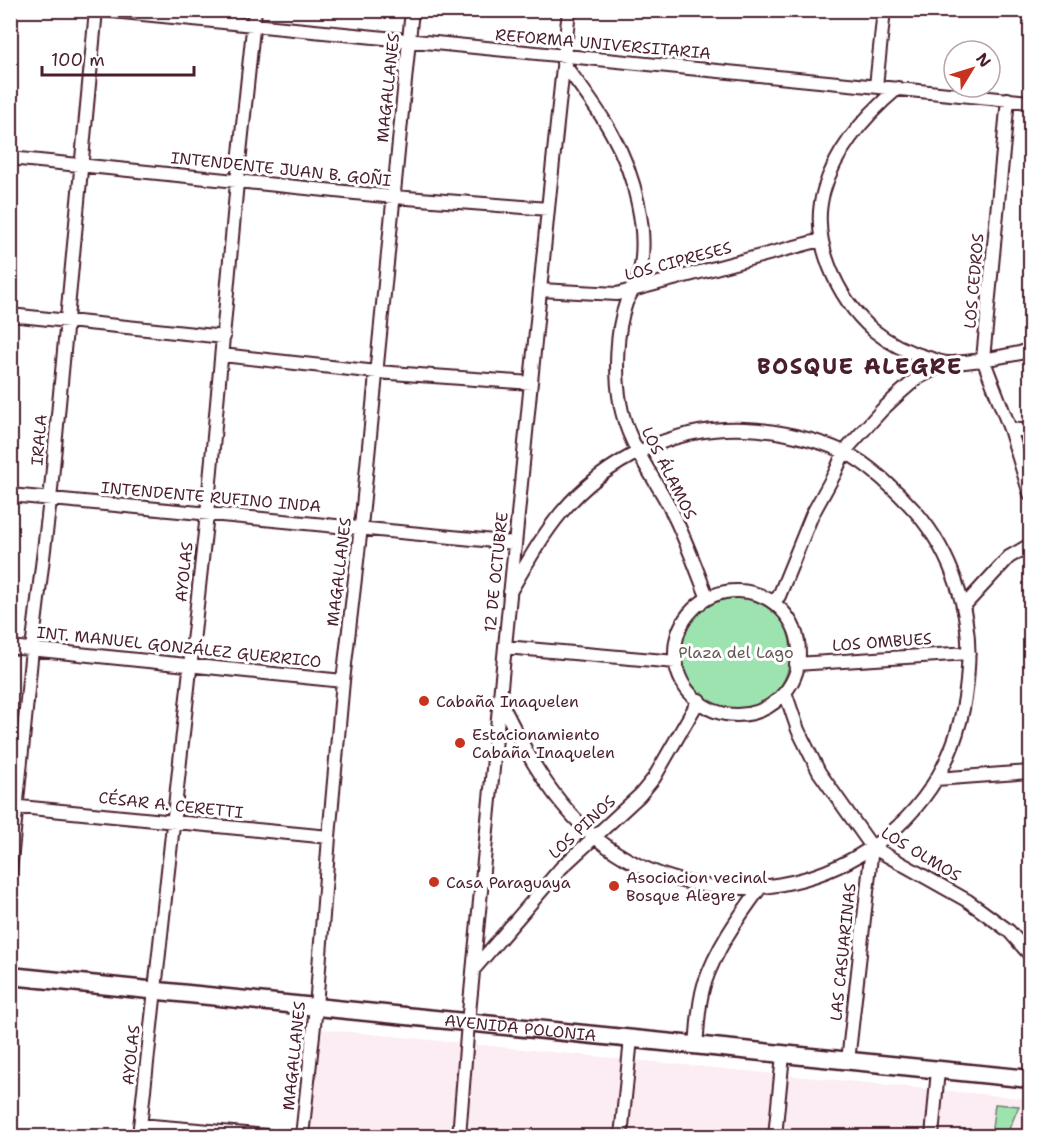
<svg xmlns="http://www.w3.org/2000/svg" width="1041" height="1147" font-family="'Shantell Sans',sans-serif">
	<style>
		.built { fill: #fcecf3 }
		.green { fill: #9de3b0; stroke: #74816e; stroke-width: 1.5 }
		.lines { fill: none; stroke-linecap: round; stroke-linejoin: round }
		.street-casing { stroke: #4a1f2b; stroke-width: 16 }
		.secondary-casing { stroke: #4a1f2b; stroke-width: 21 }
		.street { stroke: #fff; stroke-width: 12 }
		.secondary { stroke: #fff; stroke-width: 16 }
		.poi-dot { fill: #c8321e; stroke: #fff; stroke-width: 2 }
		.labels { text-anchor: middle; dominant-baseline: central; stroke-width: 6; stroke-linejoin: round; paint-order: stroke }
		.street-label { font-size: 16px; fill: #4a1f2b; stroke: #fff }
		.park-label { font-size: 16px; fill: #635a53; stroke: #fff }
		.poi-label { font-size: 16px; fill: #4a1f2b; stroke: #fff; text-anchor: start }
		.district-label { font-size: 22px; font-weight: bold; letter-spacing: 1.5px; fill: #4a1f2b; stroke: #fff }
	</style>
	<rect width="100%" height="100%" fill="#fff"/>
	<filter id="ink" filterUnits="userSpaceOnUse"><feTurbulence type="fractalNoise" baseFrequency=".0167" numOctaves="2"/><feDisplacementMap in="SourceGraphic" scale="12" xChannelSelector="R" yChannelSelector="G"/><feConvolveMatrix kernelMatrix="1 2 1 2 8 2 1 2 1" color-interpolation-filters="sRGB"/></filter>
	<g filter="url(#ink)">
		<!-- built -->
		<path class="built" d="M319,1029L1030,1099V1136H308Z"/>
		<!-- green -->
		<path class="green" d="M728,594C843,601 779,764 702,695C689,684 679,670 681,652C683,622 698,599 728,594Z
			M995,1104L1019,1106L1006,1136H991Z"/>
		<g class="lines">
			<!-- street casing -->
			<g class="street-casing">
				<path id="street" d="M102,10L1030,102
					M563,63C580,86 598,108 612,134C634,173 651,234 638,279C636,287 629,295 626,303C616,331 615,373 620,402C626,440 650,471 668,504C684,534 695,566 707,596
					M876,86L884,10
					M898,88C866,115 836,149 824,190C809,239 837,298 873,330C889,343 907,352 926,357C933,359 941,363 948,363C972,363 997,357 1020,353L1030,349
					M1008,99L983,359L1010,429L1030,494
					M10,158L394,197L548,209
					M540,290L617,294L821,240
					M10,315L224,337
					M222,355L377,372L531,383
					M1010,429L1030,431
					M10,495L515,543
					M675 653a62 62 0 1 1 124 0a62 62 0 1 1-124 0Z
					M773,602L779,596L812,515L835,473L844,452L882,410L899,394L916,379L946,363
					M963,607L1009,557L1030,545
					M10,647L343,681
					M505,647L676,662
					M796,664L969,653
					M786,695L798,730L819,772L872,847L968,901L1009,931L1030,955
					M500,700C524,750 552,802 596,838C702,924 866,896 937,778C957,744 966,707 968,668C972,613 952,554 916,512C898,492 868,463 844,452C817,439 775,430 745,429C675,426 606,459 561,513C541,537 526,565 510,592
					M936,779L1030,772
					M10,806L329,837
					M10,872L32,649L50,500L96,10
					M474,969L561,868L640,795L654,778L699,700
					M696,1046C698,1026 698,1005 704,985C716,949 737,919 760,888
					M848,1061L872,847
					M140,1125L268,1136
					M139,1136L207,514L237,182L255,10
					M302,1136L316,1007L329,837L343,681L361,527L412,10
					M459,1136L468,1023L548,209L569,10
					M621,1136L631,1039
					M775,1136L783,1055
					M932,1136L938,1070"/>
			</g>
			<!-- secondary casing -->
			<g class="secondary-casing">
				<g id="secondary">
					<path id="s1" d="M10,976L1030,1079"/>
				</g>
			</g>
			<!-- street -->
			<use href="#street" class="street"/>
			<!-- secondary -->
			<use href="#secondary" class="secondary"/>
		</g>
	</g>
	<!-- markers -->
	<g class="poi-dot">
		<circle cx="424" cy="701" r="6"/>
		<circle cx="460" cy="743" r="6"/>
		<circle cx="434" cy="882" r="6"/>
		<circle cx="614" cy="886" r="6"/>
	</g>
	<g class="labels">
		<!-- street labels -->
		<g class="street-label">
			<text transform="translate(603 44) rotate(5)">REFORMA UNIVERSITARIA</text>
			<text transform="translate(388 88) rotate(-84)">MAGALLANES</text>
			<text transform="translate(281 169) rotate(6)">INTENDENTE JUAN B. GOÑI</text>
			<text transform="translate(678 261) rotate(-15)">LOS CIPRESES</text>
			<text transform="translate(974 281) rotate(-85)">LOS CEDROS</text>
			<text transform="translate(39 440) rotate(-85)">IRALA</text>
			<text transform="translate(669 473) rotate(63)">LOS ÁLAMOS</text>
			<text transform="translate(211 497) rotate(5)">INTENDENTE RUFINO INDA</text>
			<text transform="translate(184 572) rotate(-84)">AYOLAS</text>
			<text transform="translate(339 572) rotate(-83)">MAGALLANES</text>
			<text transform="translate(496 572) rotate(-84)">12 DE OCTUBRE</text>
			<text transform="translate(882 642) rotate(-4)">LOS OMBUES</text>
			<text transform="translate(179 647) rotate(6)">INT. MANUEL GONZÁLEZ GUERRICO</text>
			<text transform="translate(171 805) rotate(6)">CÉSAR A. CERETTI</text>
			<text transform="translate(582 827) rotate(-43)">LOS PINOS</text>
			<text transform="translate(921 854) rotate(31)">LOS OLMOS</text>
			<text transform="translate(843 952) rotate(-84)">LAS CASUARINAS</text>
			<text stroke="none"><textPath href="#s1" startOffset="513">AVENIDA POLONIA</textPath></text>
			<text transform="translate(131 1055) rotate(-84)">AYOLAS</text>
			<text transform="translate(294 1056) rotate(-84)">MAGALLANES</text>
		</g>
		<!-- park labels -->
		<g class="park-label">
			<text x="736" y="652">Plaza del Lago</text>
		</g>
		<!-- poi labels -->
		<g class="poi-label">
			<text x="436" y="701">Cabaña Inaquelen</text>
			<text x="472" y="734">Estacionamiento<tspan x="472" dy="18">Cabaña Inaquelen</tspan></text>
			<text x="626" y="877">Asociacion vecinal<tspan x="626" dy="18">Bosque Alegre</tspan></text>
			<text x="446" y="882">Casa Paraguaya</text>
		</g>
		<!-- district labels -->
		<g class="district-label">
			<text x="860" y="366">BOSQUE ALEGRE</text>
		</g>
	</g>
	<!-- margin -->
	<rect width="1041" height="1147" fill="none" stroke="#fff" stroke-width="36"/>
	<rect x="18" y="18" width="1005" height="1111" fill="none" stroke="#4a1f2b" stroke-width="2" filter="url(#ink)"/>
	<!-- north arrow -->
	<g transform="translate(972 69) rotate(52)"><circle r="28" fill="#ffffff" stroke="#b7a5aa" stroke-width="1.5"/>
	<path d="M0-4.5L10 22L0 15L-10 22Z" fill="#c8321e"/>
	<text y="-9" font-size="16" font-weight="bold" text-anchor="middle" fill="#4a1f2b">N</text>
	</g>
	<!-- scale -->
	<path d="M42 66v9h152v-9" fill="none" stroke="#4a1f2b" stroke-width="3"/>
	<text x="51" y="66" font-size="18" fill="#4a1f2b" stroke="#ffffff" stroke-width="4.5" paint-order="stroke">100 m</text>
</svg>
